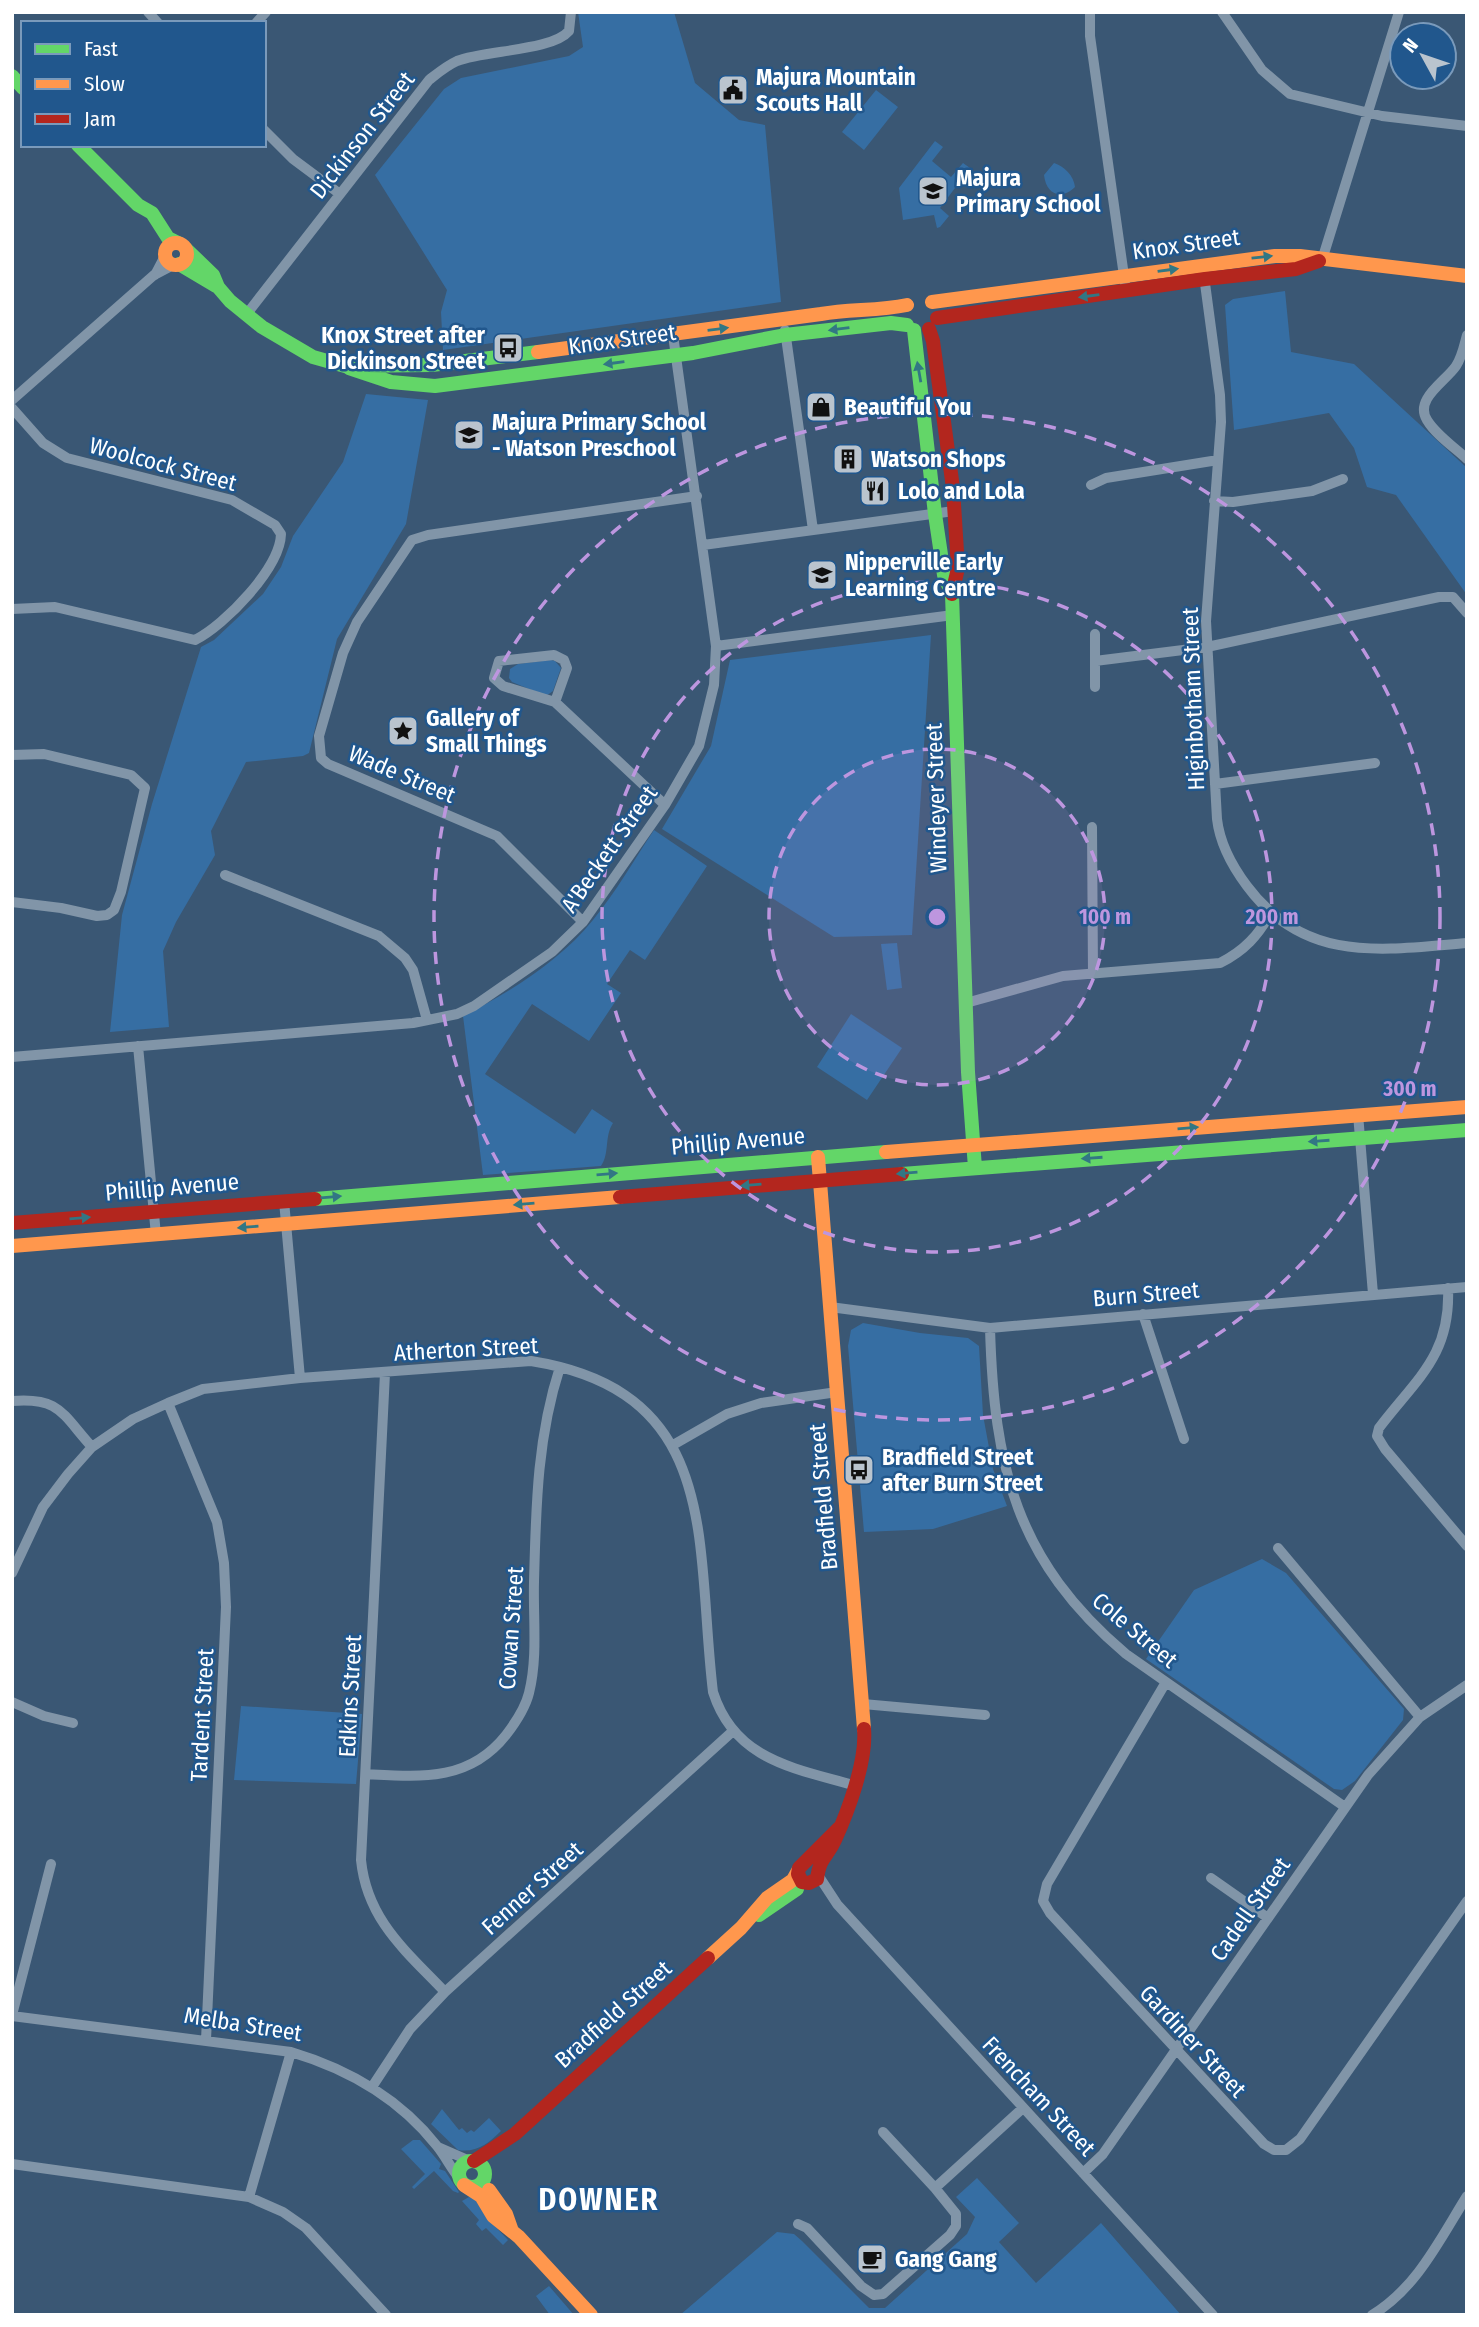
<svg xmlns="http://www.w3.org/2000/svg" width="1479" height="2327" font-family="'Fira Sans Condensed',sans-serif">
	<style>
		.green { fill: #366ea3 }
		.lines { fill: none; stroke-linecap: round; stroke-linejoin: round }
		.street { stroke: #8195a8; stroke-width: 10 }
		.fast { stroke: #63d668; stroke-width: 14 }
		.slow { stroke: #ff974d; stroke-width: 14 }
		.jam { stroke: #b3261e; stroke-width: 14 }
		.oneway { fill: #327784 }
		.ring { fill: none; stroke: #bd96df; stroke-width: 3.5; stroke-dasharray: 12 9 }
		.labels { text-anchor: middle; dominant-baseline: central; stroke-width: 5; stroke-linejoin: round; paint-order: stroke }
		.poi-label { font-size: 23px; font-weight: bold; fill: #fff; stroke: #21578d; text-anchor: start }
		.street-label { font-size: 23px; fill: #fff; stroke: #21578d }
		.district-label { font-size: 30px; font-weight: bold; letter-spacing: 2px; fill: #fff; stroke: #21578d }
		.centre { fill: #bd96df; stroke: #21578d; stroke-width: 3.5 }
		.ring-label { font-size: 21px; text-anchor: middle; font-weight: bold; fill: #bd96df; stroke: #21578d; stroke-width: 5; stroke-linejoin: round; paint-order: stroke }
	</style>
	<rect width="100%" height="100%" fill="#3a5774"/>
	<!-- green -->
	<path class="green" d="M578,12H674L695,83L739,120L765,125L781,302L443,350L441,312L447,290L375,175L444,89L461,78L569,56L583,47Z
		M876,90L898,107L864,150L842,132Z
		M935,141L943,147L932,161L951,177L963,163L970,168L940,208L949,216L940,227L937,228L934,215L903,220L899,188Z
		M1054,163C1064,166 1074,176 1075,187C1061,201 1046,194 1044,175Z
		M1285,291L1291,352L1354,364L1467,468V595L1396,495L1367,487L1354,448L1329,413L1234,430L1225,305L1233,299Z
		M366,394L428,400L406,524L337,639L309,753L303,756L246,762L211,831L215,855L176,922L163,951L169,1027L110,1032L122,915L152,804L201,647L214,640L263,594L281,567L293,536L343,462Z
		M931,635L912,935L834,937L662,829L711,746L730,660Z
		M551,660L555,661L561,668L553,691L546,696L512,682L509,678L510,669L518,664Z
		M654,830L707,866L645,960L630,950L607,984L621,993L589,1041L532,1004L485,1074L575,1134L592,1109L613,1123C604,1137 610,1153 601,1166L483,1175L463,1016C510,992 560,961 593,920C616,892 634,860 654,830Z
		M897,943L902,988L887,990L881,944Z
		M851,1014L902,1048L867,1100L817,1067Z
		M863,1323L920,1333L968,1338L979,1346L983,1415L993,1469L1007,1506L933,1529L864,1532L848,1346L851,1330Z
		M1262,1559L1286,1573L1404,1709L1403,1720L1355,1781L1342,1790L1334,1789L1146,1659L1194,1590Z
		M241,1706L362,1714L356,1784L234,1780Z
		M442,2109L459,2130L462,2128L467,2133L471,2130L474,2132L489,2118L501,2131C488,2144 476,2153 458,2150L431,2124Z
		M413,2140H420L441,2164L439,2169L445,2171L459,2192L458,2193L453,2191L434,2171L414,2189L412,2187L425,2174L401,2149Z
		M977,2178L1019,2223L999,2242L1036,2283L1101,2223L1181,2315H680L777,2232L794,2234L802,2241L869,2308H885L967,2234L975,2217L956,2197Z
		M469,2197L474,2198L487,2218L508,2240L503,2245L486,2228L482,2231L476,2224L479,2220L462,2201Z
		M549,2286L574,2315H550L536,2296Z"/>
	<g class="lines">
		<!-- street -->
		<path class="street" d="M148,12L158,23
			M1090,12V36L1125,283
			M1222,12L1262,70L1290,94L1382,116L1467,126
			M256,23L266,12
			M264,130L293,159L340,194
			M1322,260L1399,12
			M155,275L166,254
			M1204,276L1220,395L1221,422L1206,621L1217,819C1220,845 1232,866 1247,886C1305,964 1382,950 1467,943
			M246,315L429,80C438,73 446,66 457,61C485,50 552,51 569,31L571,12
			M785,330L813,530
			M1467,335C1464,346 1462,357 1456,366C1445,382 1414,399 1427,420C1436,435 1454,447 1467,459
			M12,400L154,275L175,264
			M12,408L43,443L67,458L232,500L275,525L281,534C280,568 225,625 195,640L55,607L12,609
			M1091,485L1106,478L1218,460
			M1214,501L1233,502L1312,491L1343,479
			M703,545L954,511
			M1095,634V687
			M716,646L953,615
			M1095,661L1207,647L1439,597H1453L1467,613
			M555,702L567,668L564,660L554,655L499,661L494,678L503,686L555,702L665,805
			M12,755L44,754L131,775L145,788L121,892L114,910L107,915L97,916L61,908L12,902
			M1215,784L1375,763
			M1092,827L1093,974
			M225,875L379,936L405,958L413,970L427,1020
			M583,922L497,836L328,764L321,758L319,736L343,653L357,622L412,540L428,535L697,496
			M966,1003L1063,976L1220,963C1244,951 1259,935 1271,912
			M138,1046L156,1235
			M12,1057L413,1023L457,1014L474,1006L552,952L583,922L665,805L699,746L714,685L716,646L673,335
			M1358,1114L1373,1294
			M284,1201L300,1378
			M1448,1288C1451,1356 1416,1379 1379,1428L1377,1436L1385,1449L1467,1546
			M830,1307L990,1328L1467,1287
			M1143,1314L1184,1439
			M990,1328C994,1467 1016,1561 1126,1654L1345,1807
			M385,1373L361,1860C367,1920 406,1951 445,1992
			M12,1401C60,1397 62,1414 92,1447
			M168,1403L217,1522L224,1563L226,1607L206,2040
			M673,1445L727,1414L761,1403L837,1392
			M1278,1548L1420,1717
			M12,1573L43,1507L68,1474L92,1447L133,1419L168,1403L203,1389L300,1378L531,1361C723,1392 695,1543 713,1692C735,1761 795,1768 856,1786
			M1166,1682L1047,1884L1043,1901L1050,1913L1264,2144L1274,2150H1286L1300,2139L1467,1901
			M12,1702L44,1716L73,1723
			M863,1704L985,1715
			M366,1774C420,1777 469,1782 506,1735C516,1722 525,1709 529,1693C538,1657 533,1618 534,1582C536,1507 537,1438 560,1367
			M818,1875L837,1904L1213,2315
			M1211,1878L1268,1918
			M12,2015L51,1864
			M12,2016L291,2052C348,2069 400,2099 437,2146C445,2156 451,2168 459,2178
			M372,2087L410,2029L445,1992L733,1731
			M883,2132L935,2188
			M438,2147L470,2161
			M12,2164L249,2197L283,2212L306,2228L386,2315
			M1083,2173L1103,2154L1368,1775L1420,1717L1467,1685
			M249,2197L291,2052
			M798,2224L807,2228L861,2286L874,2295L883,2294L950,2235L956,2226V2214L935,2188L1023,2108
			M1372,2315C1417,2288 1440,2239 1467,2196"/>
		<!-- fast -->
		<path class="fast" d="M12,76L23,88
			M78,145L138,205L152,213L168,238L178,243
			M186,249L213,275L218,287L230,301L262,327L313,357L345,366L432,365L538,352
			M179,264L216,286
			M914,330L935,514L944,575L952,594
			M349,368L391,382L435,386L693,353L785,335L891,323L907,325
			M952,594L968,1072L975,1168
			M902,1174L1467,1130
			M315,1199L886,1152
			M759,1915L797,1889
			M459 2174a13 13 0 1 1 26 0a13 13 0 1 1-26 0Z"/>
		<!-- slow -->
		<path class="slow" d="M165 254a11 11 0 1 1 22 0a11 11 0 1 1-22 0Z
			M932,302L1275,256H1300L1467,276
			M538,352C633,340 727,327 821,314C850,309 878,311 907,305
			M886,1152L1467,1107
			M818,1157L864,1729
			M12,1246L620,1197
			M708,1958L741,1928L767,1898L793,1880L798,1871
			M464,2185L481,2196L493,2216L519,2237L591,2315
			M489,2190L506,2214L512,2231"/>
		<!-- jam -->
		<path class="jam" d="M937,318L1205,279L1296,269L1319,261
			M929,329L933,341L953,488L958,568L952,594
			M620,1197L902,1174
			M12,1223L315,1199
			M839,1828L799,1868L798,1874L802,1882L809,1883L817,1879C820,1856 827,1858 835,1840C848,1811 867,1761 864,1729
			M474,2161L515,2134L708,1958"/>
	</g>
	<!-- one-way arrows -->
	<defs><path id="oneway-solid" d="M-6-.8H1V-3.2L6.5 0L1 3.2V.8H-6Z" transform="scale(1.75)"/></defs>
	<g class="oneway">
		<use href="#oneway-solid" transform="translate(1262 257) rotate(-6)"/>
		<use href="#oneway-solid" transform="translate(1168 270) rotate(-8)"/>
		<use href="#oneway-solid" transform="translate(1089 296) rotate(172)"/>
		<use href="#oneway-solid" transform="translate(718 329) rotate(-7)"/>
		<use href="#oneway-solid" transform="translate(839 329) rotate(173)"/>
		<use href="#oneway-solid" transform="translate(614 363) rotate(172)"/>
		<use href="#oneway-solid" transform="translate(919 372) rotate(-100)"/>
		<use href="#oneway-solid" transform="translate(1188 1128) rotate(-5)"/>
		<use href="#oneway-solid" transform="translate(1319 1141) rotate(176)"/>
		<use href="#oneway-solid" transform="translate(1092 1158) rotate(176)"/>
		<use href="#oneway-solid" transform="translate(907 1173) rotate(175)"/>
		<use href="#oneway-solid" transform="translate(607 1174) rotate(-5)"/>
		<use href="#oneway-solid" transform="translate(751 1185) rotate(175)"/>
		<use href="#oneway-solid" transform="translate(331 1197) rotate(-5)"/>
		<use href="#oneway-solid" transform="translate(524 1204) rotate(175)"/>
		<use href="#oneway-solid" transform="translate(80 1218) rotate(-5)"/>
		<use href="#oneway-solid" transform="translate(248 1227) rotate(175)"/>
	</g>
	<!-- distance rings -->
	<circle cx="937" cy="917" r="168" fill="#bd96df" fill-opacity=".12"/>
	<g class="ring">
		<circle cx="937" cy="917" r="168"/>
		<circle cx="937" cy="917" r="335"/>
		<circle cx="937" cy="917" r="503"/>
	</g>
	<!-- icons -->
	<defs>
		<g id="civic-square" transform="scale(1.575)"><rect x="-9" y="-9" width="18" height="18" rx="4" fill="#bac4ce" stroke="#21578d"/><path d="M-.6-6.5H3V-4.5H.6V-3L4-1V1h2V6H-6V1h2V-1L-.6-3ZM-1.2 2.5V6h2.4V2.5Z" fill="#111"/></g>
		<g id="school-square" transform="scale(1.575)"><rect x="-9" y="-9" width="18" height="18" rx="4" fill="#bac4ce" stroke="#21578d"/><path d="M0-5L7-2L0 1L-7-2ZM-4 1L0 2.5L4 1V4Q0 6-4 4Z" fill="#111"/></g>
		<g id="bus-square" transform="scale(1.575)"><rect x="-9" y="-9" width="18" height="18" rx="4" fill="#bac4ce" stroke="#21578d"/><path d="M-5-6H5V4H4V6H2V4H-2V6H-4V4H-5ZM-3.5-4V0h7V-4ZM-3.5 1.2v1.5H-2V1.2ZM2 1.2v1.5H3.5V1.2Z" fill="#111"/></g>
		<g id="shop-square" transform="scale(1.575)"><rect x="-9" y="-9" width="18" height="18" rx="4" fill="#bac4ce" stroke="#21578d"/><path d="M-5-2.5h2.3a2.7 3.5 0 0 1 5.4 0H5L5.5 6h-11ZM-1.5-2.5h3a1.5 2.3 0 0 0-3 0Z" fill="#111"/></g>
		<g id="building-square" transform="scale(1.575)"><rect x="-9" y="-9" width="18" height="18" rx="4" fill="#bac4ce" stroke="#21578d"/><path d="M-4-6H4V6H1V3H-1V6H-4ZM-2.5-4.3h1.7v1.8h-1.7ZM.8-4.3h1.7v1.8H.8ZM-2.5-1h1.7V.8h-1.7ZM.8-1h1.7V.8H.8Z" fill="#111"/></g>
		<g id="restaurant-square" transform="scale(1.575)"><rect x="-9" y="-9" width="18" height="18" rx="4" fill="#bac4ce" stroke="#21578d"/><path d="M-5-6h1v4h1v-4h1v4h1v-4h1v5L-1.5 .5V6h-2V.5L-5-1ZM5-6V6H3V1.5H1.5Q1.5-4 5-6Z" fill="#111"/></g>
		<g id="sight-square" transform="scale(1.575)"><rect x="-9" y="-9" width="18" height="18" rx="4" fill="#bac4ce" stroke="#21578d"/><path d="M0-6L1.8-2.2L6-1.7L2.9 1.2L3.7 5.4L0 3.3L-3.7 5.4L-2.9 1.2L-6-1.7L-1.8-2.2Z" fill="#111"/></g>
		<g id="cafe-square" transform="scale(1.575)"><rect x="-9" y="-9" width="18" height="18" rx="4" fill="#bac4ce" stroke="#21578d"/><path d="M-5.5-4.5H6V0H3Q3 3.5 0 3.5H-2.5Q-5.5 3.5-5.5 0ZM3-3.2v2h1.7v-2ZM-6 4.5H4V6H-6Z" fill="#111"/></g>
	</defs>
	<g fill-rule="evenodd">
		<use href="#civic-square" x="733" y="90"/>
		<use href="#school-square" x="933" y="191"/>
		<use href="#bus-square" x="508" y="348"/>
		<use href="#shop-square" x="821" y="407"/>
		<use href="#school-square" x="469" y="435"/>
		<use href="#building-square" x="848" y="459"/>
		<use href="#restaurant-square" x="875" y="491"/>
		<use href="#school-square" x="822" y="575"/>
		<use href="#sight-square" x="403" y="731"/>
		<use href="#bus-square" x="859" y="1470"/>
		<use href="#cafe-square" x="872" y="2259"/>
	</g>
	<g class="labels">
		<!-- poi labels -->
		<g class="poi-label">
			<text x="756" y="77">Majura Mountain<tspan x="756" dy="26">Scouts Hall</tspan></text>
			<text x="956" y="178">Majura<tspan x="956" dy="26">Primary School</tspan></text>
			<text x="485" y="335" text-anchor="end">Knox Street after<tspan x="485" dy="26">Dickinson Street</tspan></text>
			<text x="844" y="407">Beautiful You</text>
			<text x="492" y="422">Majura Primary School<tspan x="492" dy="26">- Watson Preschool</tspan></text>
			<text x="871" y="459">Watson Shops</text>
			<text x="898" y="491">Lolo and Lola</text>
			<text x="845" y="562">Nipperville Early<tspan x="845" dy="26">Learning Centre</tspan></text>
			<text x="426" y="718">Gallery of<tspan x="426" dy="26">Small Things</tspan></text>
			<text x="882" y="1457">Bradfield Street<tspan x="882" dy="26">after Burn Street</tspan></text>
			<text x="895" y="2259">Gang Gang</text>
		</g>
		<!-- street labels -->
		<g class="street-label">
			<text transform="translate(362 135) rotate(-52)">Dickinson Street</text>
			<text transform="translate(1186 244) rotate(-8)">Knox Street</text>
			<text transform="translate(622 339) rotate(-8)">Knox Street</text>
			<text transform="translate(163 464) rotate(15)">Woolcock Street</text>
			<text transform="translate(1193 699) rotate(-92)">Higinbotham Street</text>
			<text transform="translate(402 774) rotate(23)">Wade Street</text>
			<text transform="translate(936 798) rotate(-92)">Windeyer Street</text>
			<text transform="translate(609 849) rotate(-55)">A'Beckett Street</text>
			<text transform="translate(738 1141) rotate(-5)">Phillip Avenue</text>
			<text transform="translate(172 1187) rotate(-5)">Phillip Avenue</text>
			<text transform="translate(1146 1294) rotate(-5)">Burn Street</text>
			<text transform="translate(466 1349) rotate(-3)">Atherton Street</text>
			<text transform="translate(823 1497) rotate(-95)">Bradfield Street</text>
			<text transform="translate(511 1628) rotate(-86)">Cowan Street</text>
			<text transform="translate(1135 1630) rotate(40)">Cole Street</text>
			<text transform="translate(350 1696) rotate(-87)">Edkins Street</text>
			<text transform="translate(202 1715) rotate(-87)">Tardent Street</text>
			<text transform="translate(532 1888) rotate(-42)">Fenner Street</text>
			<text transform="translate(1250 1909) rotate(-55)">Cadell Street</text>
			<text transform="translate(613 2014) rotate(-42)">Bradfield Street</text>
			<text transform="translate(243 2024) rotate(9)">Melba Street</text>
			<text transform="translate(1193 2041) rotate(47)">Gardiner Street</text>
			<text transform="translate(1039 2096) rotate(47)">Frencham Street</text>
		</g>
		<!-- district labels -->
		<g class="district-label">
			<text x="599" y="2200">DOWNER</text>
		</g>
	</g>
	<circle cx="937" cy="917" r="10" class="centre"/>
	<g class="ring-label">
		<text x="1105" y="924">100 m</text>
		<text x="1272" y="924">200 m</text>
		<text x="1410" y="1096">300 m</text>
	</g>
	<!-- border -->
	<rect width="1479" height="2327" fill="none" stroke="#ffffff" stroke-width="28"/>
	<!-- legend -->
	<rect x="21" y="21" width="245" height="126" fill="#21578d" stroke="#7a9abb" stroke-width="2"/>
	<rect x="35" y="44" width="35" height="10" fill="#63d668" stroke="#7a9abb" stroke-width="2"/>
	<text x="84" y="56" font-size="21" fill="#ffffff">Fast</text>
	<rect x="35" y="79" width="35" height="10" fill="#ff974d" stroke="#7a9abb" stroke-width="2"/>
	<text x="84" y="91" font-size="21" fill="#ffffff">Slow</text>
	<rect x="35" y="114" width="35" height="10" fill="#b3261e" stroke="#7a9abb" stroke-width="2"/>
	<text x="84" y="126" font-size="21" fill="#ffffff">Jam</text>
	<!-- north arrow -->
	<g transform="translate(1423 56) rotate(310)"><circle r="33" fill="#21578d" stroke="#7a9abb" stroke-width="2"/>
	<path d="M0-5L12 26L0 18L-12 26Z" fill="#bac4ce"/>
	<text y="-10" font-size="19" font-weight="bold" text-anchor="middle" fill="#ffffff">N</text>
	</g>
</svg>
